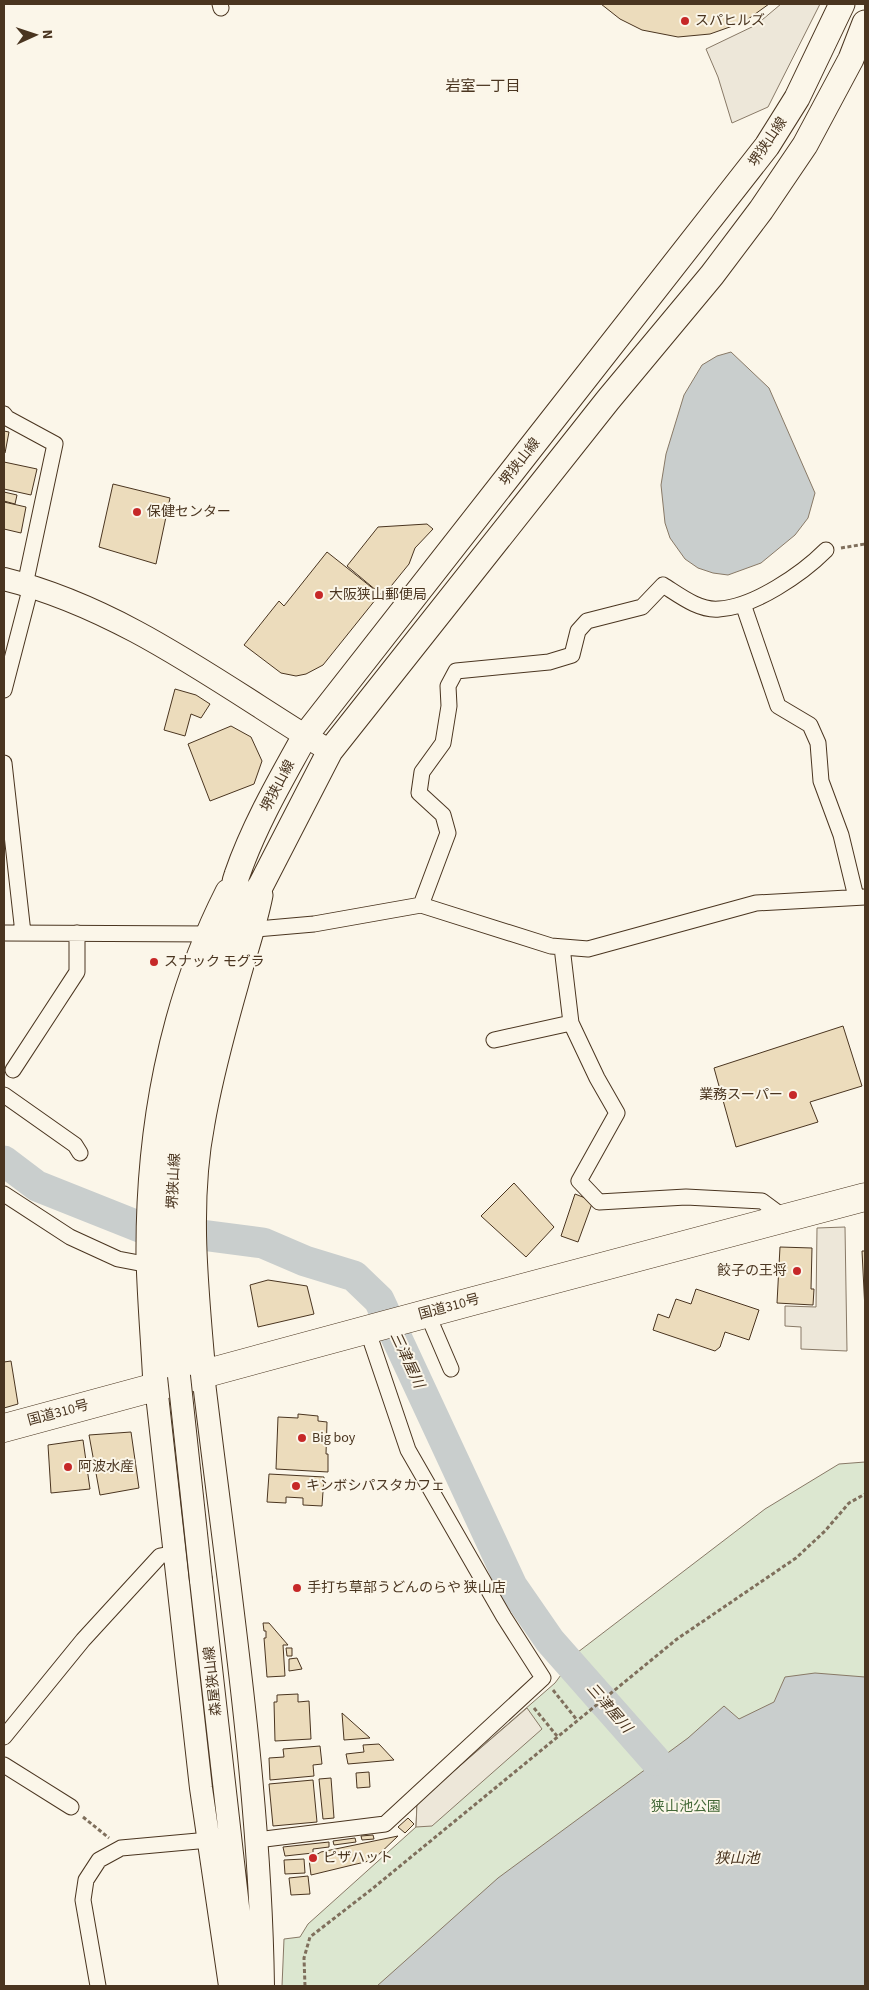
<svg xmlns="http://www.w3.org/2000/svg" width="869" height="1990" font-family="'Source Sans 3','Noto Sans JP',sans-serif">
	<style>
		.green { fill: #dce7d0; stroke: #887966 }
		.parking { fill: #ede7d9; stroke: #887966 }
		.water { fill: #c9cecd; stroke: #887966 }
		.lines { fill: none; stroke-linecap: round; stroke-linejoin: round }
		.river { stroke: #c9cecd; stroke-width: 31 }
		.building { fill: #ecdcbc; stroke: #4a3520 }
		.street-casing { stroke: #4a3520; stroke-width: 17 }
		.secondary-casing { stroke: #4a3520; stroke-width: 24 }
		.primary-casing { stroke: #4a3520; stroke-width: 27 }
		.highway-casing { stroke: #4a3520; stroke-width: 29 }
		.path { stroke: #7f6f5c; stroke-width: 3; stroke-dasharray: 4 2.5; stroke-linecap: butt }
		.street { stroke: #fbf6e9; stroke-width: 15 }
		.secondary { stroke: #fbf6e9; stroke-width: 22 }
		.primary { stroke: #fbf6e9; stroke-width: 25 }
		.highway { stroke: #fbf6e9; stroke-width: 28 }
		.secondary-bridge-casing { stroke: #4a3520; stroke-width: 24; stroke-linecap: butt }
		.secondary-bridge { stroke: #fbf6e9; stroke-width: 22 }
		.poi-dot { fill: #c62828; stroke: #fbf6e9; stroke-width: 2 }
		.labels { text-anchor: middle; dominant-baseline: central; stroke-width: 4; stroke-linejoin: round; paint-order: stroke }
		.poi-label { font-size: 14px; fill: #4a3520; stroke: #fbf6e9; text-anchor: start }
		.street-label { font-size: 14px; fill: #4a3520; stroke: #fbf6e9 }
		.park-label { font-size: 14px; fill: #436837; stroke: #fbf6e9 }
		.neighbourhood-label { font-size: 15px; fill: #4a3520; stroke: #fbf6e9 }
		.water-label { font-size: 15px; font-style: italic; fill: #4a3520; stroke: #fbf6e9 }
	</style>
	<rect width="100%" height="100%" fill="#fbf6e9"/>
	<!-- green -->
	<path class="green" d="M865,1462V1986H282L284,1939L300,1937L308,1924L416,1827L417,1803L555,1683L578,1652L765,1509L839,1464Z"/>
	<!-- parking -->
	<path class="parking" d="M781,4H820L768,107L732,123L718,77L706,49L756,25Z
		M845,1227L847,1351L801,1349V1327L785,1326V1306L816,1307L817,1228Z
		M527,1708L542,1729L432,1826L416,1827L417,1803Z"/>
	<!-- water -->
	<path class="water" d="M731,352L769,388L815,493L808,518L795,535L761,563L728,575L713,573L698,568L685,559L670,538L665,523L661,485L666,454L684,395L702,365L717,356Z
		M815,1673L865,1677V1986H377L498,1878L688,1738L724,1706L739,1719L774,1702L785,1677Z"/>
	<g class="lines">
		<!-- river -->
		<path class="river" d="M4,1161L37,1186L140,1227L263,1243L305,1261L354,1276L379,1300L512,1586L550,1641L655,1760"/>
	</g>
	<!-- building -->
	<path class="building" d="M601,4H769L744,22L710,34L678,37L642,30L620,19Z
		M4,431L9,432L5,453H4Z
		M4,462L37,469L31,495L4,489Z
		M113,484L170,498L156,564L99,547Z
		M4,492L17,495L15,504L4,501Z
		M4,502L26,507L21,533L4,529Z
		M427,524L433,529L415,548L409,564L383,596L347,566L378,527Z
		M327,552L380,594L323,665L306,674L296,676L281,673L244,645L279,601L284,606Z
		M175,689L196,695L210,704L201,718L191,714L185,736L164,730Z
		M231,726L251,737L262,761L254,784L210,801L188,744Z
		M843,1026L862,1086L810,1102L818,1122L736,1147L714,1068Z
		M514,1183L554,1227L526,1257L481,1216Z
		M575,1194L593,1201L578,1242L561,1236Z
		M780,1247L812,1248L811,1289H814L813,1305L777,1303Z
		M862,1251H865V1310Z
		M268,1280L307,1286L314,1314L258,1327L250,1285Z
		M696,1289L759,1310L749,1340L725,1332L720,1347L715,1351L653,1330L658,1314L669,1318L676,1299L691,1304Z
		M11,1361L18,1404L4,1408V1362Z
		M298,1414L318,1416V1421L327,1422L326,1454H328V1472L276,1469L278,1417L298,1418Z
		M131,1432L139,1488L100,1495L89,1435Z
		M83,1440L90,1489L51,1493L48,1445Z
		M269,1474L324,1477L322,1506L303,1505V1498L286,1497V1503L267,1502Z
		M263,1623H269L288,1645H283L285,1676L267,1677L264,1638H266V1631H264Z
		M286,1648H292V1656H287Z
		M297,1658L302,1669L289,1671V1659Z
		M298,1694V1702L309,1701L311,1739L275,1741L274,1702H277V1695Z
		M342,1713L370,1738L344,1740Z
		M379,1744L394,1760L348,1764L346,1754L364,1752L363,1745Z
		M320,1746L322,1764L313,1765L314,1776L270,1780L269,1758L284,1757L283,1749Z
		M369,1772L370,1787L357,1788L356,1773Z
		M331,1778L334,1818L323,1819L319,1779Z
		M313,1780L317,1822L273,1826L269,1784Z
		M408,1818L414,1824L405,1833L398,1827Z
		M373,1835L374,1839L362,1840L361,1836Z
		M398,1836L373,1860L311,1875L309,1859L321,1852Z
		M355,1838L356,1842L334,1845L333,1841Z
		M329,1842V1847L313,1849V1853L285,1856L283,1847Z
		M304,1859L305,1873L285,1874L284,1860Z
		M308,1876L310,1894L291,1895L289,1878Z"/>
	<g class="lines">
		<!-- street casing -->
		<g class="street-casing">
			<path id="street" d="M220,4L221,8
				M4,414L7,418L55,444L25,585
				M743,604L778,706L810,725L818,743L821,781L841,835L856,897
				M4,690L31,586
				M4,763L23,933
				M421,905L448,833L443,815L419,793L422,772L443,743L449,706L448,686L456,671L549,662L572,655L578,631L587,621L642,607L663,585C679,595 699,611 719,609C754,607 802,574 826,550
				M245,930L314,924L421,905L551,946L588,949L756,903L865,897
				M4,933L215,934
				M562,947L571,1023L597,1078L617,1113L579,1181L599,1202L686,1197L762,1201L785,1218
				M494,1040L571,1023
				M13,1070L77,972V933
				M4,1095L75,1145L80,1153
				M4,1194L70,1237L118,1259L150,1265
				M427,1313L451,1369
				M4,1737L83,1640L160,1556L176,1553
				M4,1765L71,1807
				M257,1840L385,1824L543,1678L504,1617L408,1450L367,1329
				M98,1986L83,1900L86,1880L99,1860L121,1848L209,1840"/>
		</g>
		<!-- secondary casing -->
		<g class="secondary-casing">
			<path id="secondary" d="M4,579C125,609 224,687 330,751
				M203,1374C227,1577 260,1781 263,1986
				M156,1386L201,1788L230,1986
				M201,1580L247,1986"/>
		</g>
		<!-- primary casing -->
		<g class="primary-casing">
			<path id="primary" d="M232,928L261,885L330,751L608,400L712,275L761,210L805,145L851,59L865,23
				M203,1374C196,1292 186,1205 202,1123C210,1076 223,1029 236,983C244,953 254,925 260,895
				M179,1376C173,1286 164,1191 182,1102C194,1045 214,990 229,934C234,915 230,893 237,875C254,826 280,781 305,736L767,146L797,98L842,4
				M156,1386C154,1343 150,1300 149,1257C148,1131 171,1004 228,892"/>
		</g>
		<!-- highway casing -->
		<g class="highway-casing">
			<path id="highway" d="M4,1428C290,1349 578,1273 865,1197"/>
		</g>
		<!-- path -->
		<path class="path" d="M841,548L865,544
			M553,1690L577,1720
			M534,1708L557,1736
			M83,1817L109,1838
			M305,1986L304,1958L310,1937L372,1889L677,1639L796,1558L825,1531L849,1503L865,1494"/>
		<!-- street -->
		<use href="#street" class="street"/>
		<!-- secondary -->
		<use href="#secondary" class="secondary"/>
		<!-- primary -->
		<use href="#primary" class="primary"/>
		<!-- highway -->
		<use href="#highway" class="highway"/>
		<!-- secondary-bridge casing -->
		<g class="secondary-bridge-casing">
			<path id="secondary-bridge" d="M179,1376L201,1580"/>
		</g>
		<!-- secondary-bridge -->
		<use href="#secondary-bridge" class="secondary-bridge"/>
	</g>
	<!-- markers -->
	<g class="poi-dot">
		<circle cx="685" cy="21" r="5"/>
		<circle cx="137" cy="512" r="5"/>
		<circle cx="319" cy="595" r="5"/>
		<circle cx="154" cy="962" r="5"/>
		<circle cx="793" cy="1095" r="5"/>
		<circle cx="797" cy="1271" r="5"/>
		<circle cx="302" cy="1438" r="5"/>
		<circle cx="68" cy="1467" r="5"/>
		<circle cx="296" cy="1486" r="5"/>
		<circle cx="297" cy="1588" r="5"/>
		<circle cx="313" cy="1858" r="5"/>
	</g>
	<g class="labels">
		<!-- poi labels -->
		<g class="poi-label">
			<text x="695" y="21">スパヒルズ</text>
			<text x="147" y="512">保健センター</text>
			<text x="329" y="595">大阪狭山郵便局</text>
			<text x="164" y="962">スナック モグラ</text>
			<text x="783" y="1095" text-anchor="end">業務スーパー</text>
			<text x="787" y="1271" text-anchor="end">餃子の王将</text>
			<text x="312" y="1438">Big boy</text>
			<text x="78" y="1467">阿波水産</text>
			<text x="306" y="1486">キンボシパスタカフェ</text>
			<text x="307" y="1588">手打ち草部うどんのらや 狭山店</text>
			<text x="323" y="1858">ピザハット</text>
		</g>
		<!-- street labels -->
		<g class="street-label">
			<text transform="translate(768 142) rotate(-56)">堺狭山線</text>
			<text transform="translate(520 462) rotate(-52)">堺狭山線</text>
			<text transform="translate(278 786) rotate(-62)">堺狭山線</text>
			<text transform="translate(174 1181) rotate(-87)">堺狭山線</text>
			<text transform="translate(449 1307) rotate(-15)">国道310号</text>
			<text transform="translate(58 1413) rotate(-15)">国道310号</text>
			<text transform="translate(213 1681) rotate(-96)">森屋狭山線</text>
		</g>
		<!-- park labels -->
		<g class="park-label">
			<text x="686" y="1807">狭山池公園</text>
		</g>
		<!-- neighbourhood labels -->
		<g class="neighbourhood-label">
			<text x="483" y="86">岩室一丁目</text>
		</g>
		<!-- water labels -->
		<g class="water-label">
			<text transform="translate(407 1360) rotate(65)">三津屋川</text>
			<text transform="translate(609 1708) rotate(49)">三津屋川</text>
			<text x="737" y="1858">狭山池</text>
		</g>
	</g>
	<!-- border -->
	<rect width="869" height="1990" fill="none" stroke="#4a3520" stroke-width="10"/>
	<!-- north arrow -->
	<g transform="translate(35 35) rotate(87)" stroke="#fbf6e9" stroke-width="4" paint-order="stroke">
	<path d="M0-4L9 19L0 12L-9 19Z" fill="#4a3520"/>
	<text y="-8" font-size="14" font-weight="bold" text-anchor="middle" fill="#4a3520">N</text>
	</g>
</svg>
